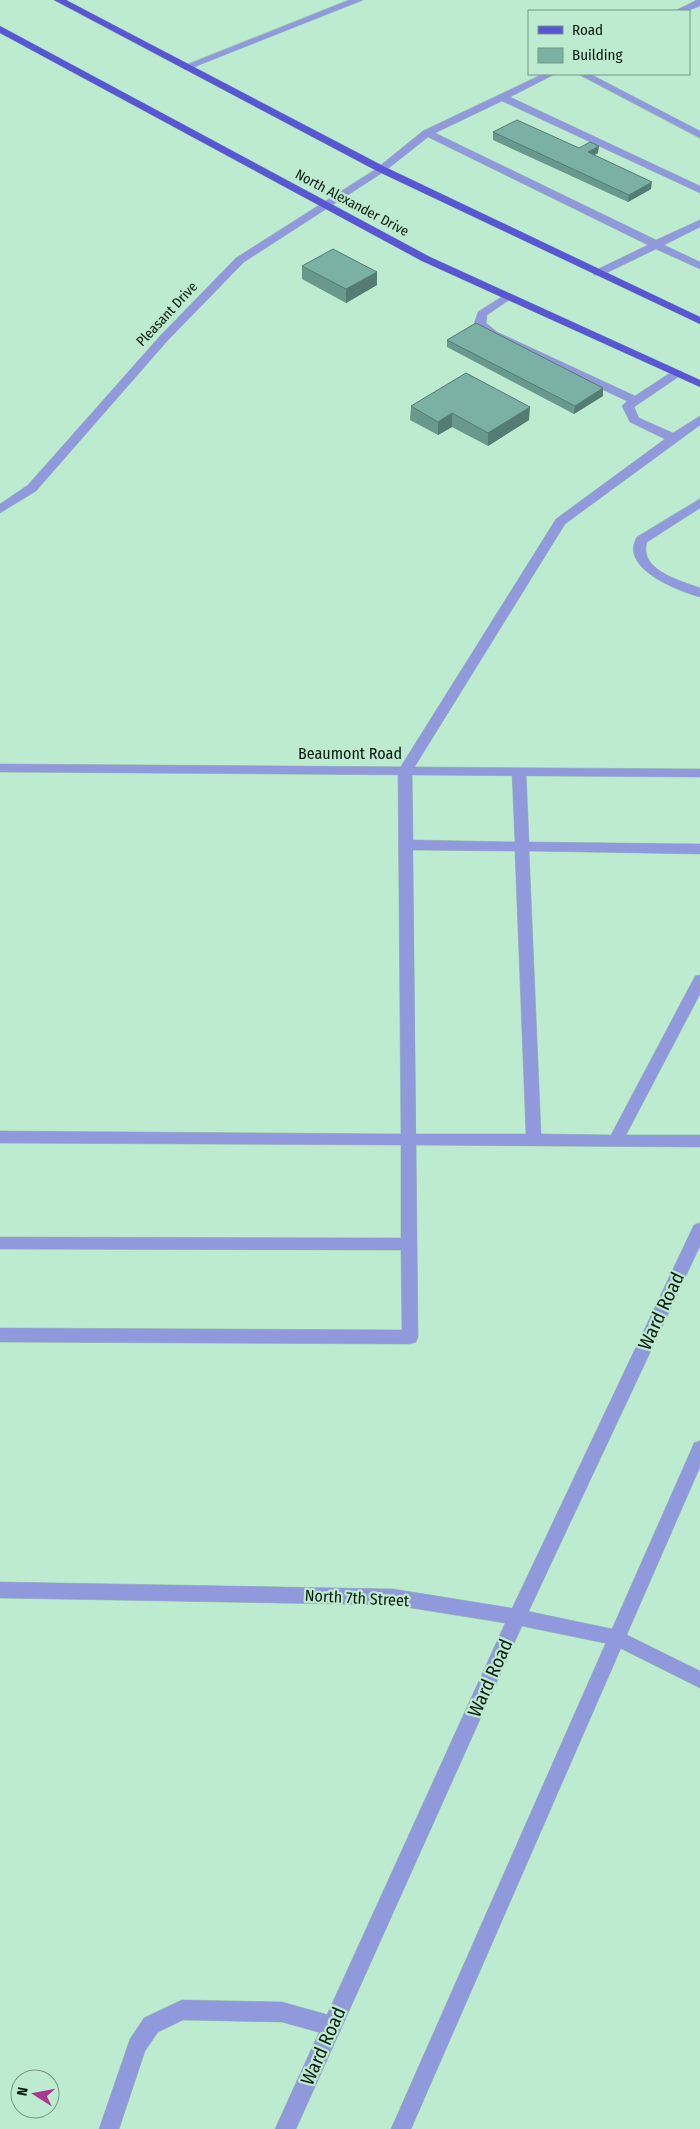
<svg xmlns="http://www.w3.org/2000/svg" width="700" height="2129" font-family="'Fira Sans Condensed',sans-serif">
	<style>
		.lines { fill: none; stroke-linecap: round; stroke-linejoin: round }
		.service-casing { stroke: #9cc5ad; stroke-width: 1 }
		.minor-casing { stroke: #9cc5ad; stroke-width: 1 }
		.tertiary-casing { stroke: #9cc5ad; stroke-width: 1 }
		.primary-casing { stroke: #9cc5ad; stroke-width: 1 }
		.service { fill: #9199dd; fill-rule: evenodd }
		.minor { fill: #9199dd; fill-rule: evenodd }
		.tertiary { fill: #9199dd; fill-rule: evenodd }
		.primary { fill: #5856d5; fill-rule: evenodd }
		.wall { fill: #69988d }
		.shaded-wall { fill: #557c73 }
		.building { fill: #7ab1a4; stroke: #557c73 }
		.labels { text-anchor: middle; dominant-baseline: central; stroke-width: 4.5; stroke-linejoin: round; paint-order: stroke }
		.far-street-label { font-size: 14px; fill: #081a10; stroke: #bdebcf }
		.street-label { font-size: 16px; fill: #081a10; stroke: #bdebcf }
		.near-street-label { font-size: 19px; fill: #081a10; stroke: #bdebcf }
	</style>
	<rect width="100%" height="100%" fill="#bdebcf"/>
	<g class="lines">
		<!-- service casing -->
		<g class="service-casing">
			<path id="service" d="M349,0H363L189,69L186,70L181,67Z
				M697,0H700V6L687,11H675Z
				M543,74H555L510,97L700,186V193L502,101L435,133L656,240L700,220V227L664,245L700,262V269L656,249L602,275H594L593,273L594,271L648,245L428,137L385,171H377L376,169L423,131Z
				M578,74H590L700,131V138Z
				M508,293L514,296L512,298L487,315L486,323L497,332L635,396L673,371H681L683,373L681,375L634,407L639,418L673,433L700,416V425L565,524L412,771L413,840L515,842L512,772L514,769H524L526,772L529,842L700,844V854L529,851L541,1134L611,1135L693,980L695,976L700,975V994L626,1135H700V1147L416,1145L418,1337L416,1342L410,1344L0,1342V1328L402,1330L401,1250L0,1249V1237L401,1238V1145L0,1143V1131L401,1134L398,771L556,519L665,439L630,422L622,406L627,401L489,336L474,324L478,312ZM413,850L515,851L526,1134H416Z
				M700,499V508L647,542C638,570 681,581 700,588V597C678,591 618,568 637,537Z
				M182,2000L282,2002L332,2016L339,2019L342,2026L339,2033L332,2036L282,2022L183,2020L158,2032L145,2051L119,2129H99L130,2039L144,2018Z"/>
		</g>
		<!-- minor casing -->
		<g class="minor-casing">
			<path id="minor" d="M381,166L386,169L385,171L244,262L168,340L36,491L0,513V504L28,485L160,336L236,258Z
				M0,1582L393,1589L517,1609L617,1630L700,1671V1688L614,1645L517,1625L393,1605L0,1598Z"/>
		</g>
		<!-- tertiary casing -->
		<g class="tertiary-casing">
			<path id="tertiary" d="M0,764L700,769V777L0,772Z
				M700,1223V1246L526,1617L296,2129H275L508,1617L692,1229L694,1225Z
				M700,1441V1467L411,2129H391L692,1448L694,1443Z"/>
		</g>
		<!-- primary casing -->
		<g class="primary-casing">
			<path id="primary" d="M54,0H66L385,167L700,317V324L377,171Z
				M0,26L430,257L700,380V387L422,261L0,33Z"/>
		</g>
		<!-- service -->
		<use href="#service" class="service"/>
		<!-- minor -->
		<use href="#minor" class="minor"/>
		<!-- tertiary -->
		<use href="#tertiary" class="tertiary"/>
		<!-- primary -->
		<use href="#primary" class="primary"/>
	</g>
	<!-- wall -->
	<path class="wall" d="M493,132L579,148L598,153L594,155L651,189L628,202L493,140Z
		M302,266L377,272V285L346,303L302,279Z
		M447,340L603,396L574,414L447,347Z
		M411,406L529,420L488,446L452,427L438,435L410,420Z"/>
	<!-- shaded-wall -->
	<path class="shaded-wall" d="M599,146L598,153L587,159L588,152Z
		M652,182L651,189L628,202L629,195Z
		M377,272V285L346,303V289Z
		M603,388V396L574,414L575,406Z
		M530,407L529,420L488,446V433Z
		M452,413V427L438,435V422Z"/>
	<!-- building -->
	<path class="building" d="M517,120L579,148L590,142L599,146L588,152L652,182L629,195L493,132Z
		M333,249L377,272L346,289L302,266Z
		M476,323L603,388L575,406L447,340Z
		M466,373L530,407L488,433L452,413L438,422L411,406Z"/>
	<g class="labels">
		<!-- far-street labels -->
		<g class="far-street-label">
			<text transform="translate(352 203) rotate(28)">North Alexander Drive</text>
			<text transform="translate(167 314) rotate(-47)">Pleasant Drive</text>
		</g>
		<!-- street labels -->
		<g class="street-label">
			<text x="350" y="753">Beaumont Road</text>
			<text transform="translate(357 1598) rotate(3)">North 7th Street</text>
		</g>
		<!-- near-street labels -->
		<g class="near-street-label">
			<text transform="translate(661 1311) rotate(-65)">Ward Road</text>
			<text transform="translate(490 1678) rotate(-66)">Ward Road</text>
			<text transform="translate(323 2046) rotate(-66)">Ward Road</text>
		</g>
	</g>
	<!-- legend -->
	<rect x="528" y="10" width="162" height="65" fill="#bdebcf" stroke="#759783"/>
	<rect x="538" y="26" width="25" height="8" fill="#5856d5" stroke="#759783"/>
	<text x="572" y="35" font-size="15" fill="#081a10">Road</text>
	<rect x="538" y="48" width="25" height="15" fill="#7ab1a4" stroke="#759783"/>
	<text x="572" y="60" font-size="15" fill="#081a10">Building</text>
	<!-- north arrow -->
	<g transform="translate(35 2094) rotate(281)"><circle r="24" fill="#bdebcf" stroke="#759783"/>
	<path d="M0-4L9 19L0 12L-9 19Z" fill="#ab3790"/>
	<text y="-8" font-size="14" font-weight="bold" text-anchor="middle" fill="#081a10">N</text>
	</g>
</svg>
